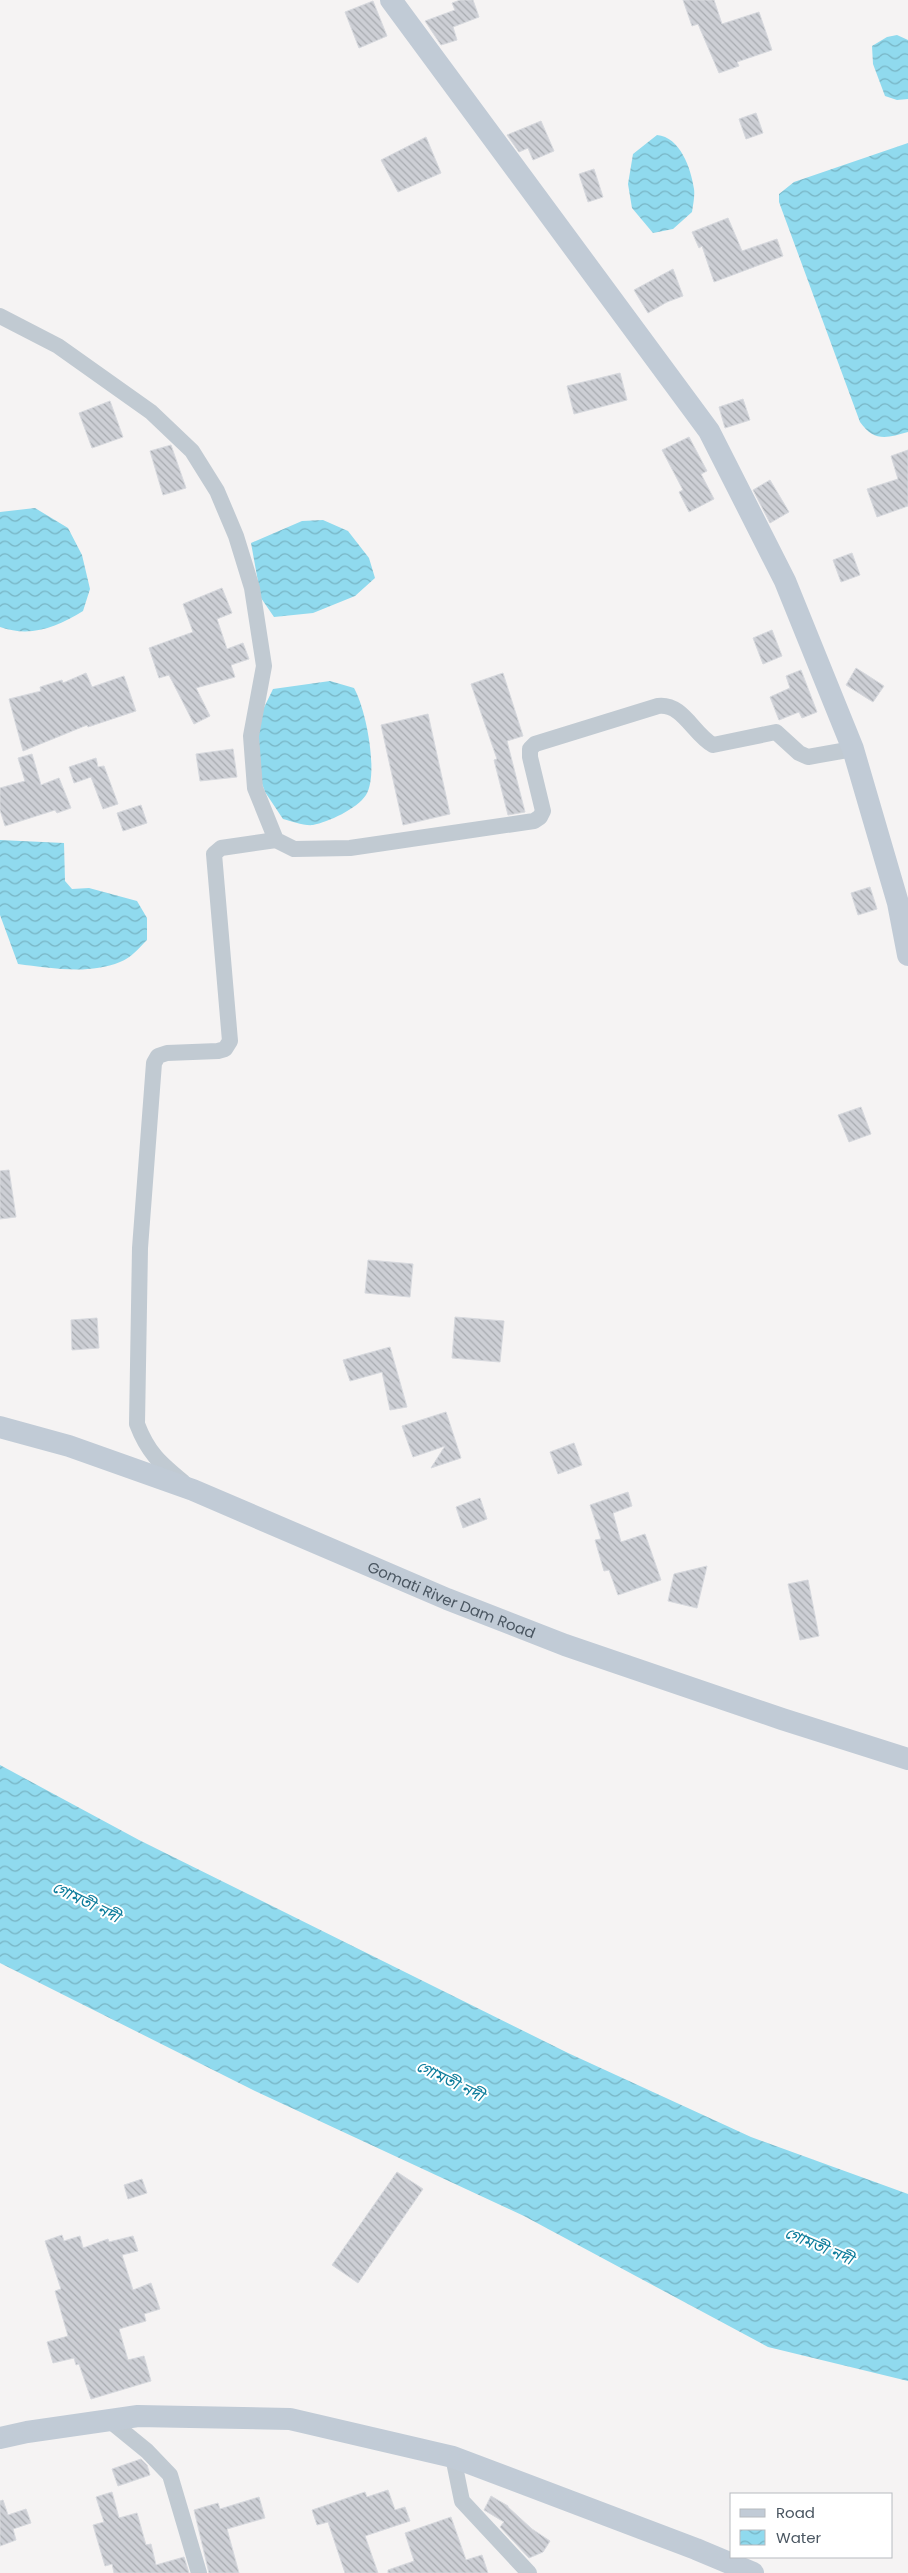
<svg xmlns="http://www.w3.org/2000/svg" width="908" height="2573" font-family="Poppins,'Noto Sans Bengali',sans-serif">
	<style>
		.water { fill: url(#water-waves) }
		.building { fill: url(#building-back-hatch); stroke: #d7d9de }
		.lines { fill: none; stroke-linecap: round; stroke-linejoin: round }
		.street { stroke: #c1cad2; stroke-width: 16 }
		.secondary { stroke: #c1cbd6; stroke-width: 22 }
		.labels { text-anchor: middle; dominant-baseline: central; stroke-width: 4; stroke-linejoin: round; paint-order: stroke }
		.street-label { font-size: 15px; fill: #4a5661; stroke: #fff }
		.water-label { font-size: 16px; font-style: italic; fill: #0c7c9b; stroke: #fff }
	</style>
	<defs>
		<pattern id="water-waves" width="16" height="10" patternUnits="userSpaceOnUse" patternTransform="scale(1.25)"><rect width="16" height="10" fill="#90daee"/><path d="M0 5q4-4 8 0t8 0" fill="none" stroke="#78b4c4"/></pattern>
		<pattern id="building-back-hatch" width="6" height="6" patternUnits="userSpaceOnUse" patternTransform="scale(1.25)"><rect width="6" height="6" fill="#cdcfd5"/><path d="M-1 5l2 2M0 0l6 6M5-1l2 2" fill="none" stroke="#a8abb0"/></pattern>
	</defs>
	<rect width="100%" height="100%" fill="#f5f3f3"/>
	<!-- water -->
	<path class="water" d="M897,35L908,40V99L897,100L885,96L873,64L872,46L887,37Z
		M657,135C680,137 691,168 694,189C695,196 693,205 692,212L673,229L653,233L632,208L628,184L633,154Z
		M908,143V432C887,438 874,442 860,422L779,202V194L794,182Z
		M35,508L68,528L82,555L90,589L83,611C57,627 31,638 0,627V512Z
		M323,520L348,531L369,558L375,578L355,596L313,613L274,617L261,598L251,543L302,521Z
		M330,681L354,688C366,709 379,774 366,795C357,809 328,822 313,825C304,826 291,821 283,819L265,792L255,764L256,724L273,689Z
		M0,840L64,843L65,881L72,889L89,888L137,901L147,918V940C139,948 131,958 120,962C89,975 50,968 18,964L0,915Z
		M0,1765L139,1840L568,2053L751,2137L908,2194V2381L768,2347L524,2216L255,2091L0,1963Z"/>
	<!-- building -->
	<path class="building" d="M460,0H473L479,17L453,27L457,40L441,45L425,21L455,10L452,3Z
		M683,0H714L722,24L759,12L772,50L737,62L739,66L719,73L698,24L692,26Z
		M373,1L387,36L359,48L345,12Z
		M756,113L763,133L746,139L739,119Z
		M541,121L554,151L533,160L528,148L519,152L507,135Z
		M426,137L441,173L398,192L381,160Z
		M594,169L603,197L588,202L579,174Z
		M728,218L742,251L777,239L783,256L714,282L702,246L699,248L692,232Z
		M673,269L683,296L667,302L648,313L634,290Z
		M620,373L627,400L574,414L567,386Z
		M743,399L750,420L725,428L719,407Z
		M110,401L123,437L92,448L79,413Z
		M689,437L707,471L701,474L714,499L689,512L679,492L683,490L662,450Z
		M171,445L186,488L163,495L150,451Z
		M908,450V506L877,517L867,489L898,479L891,456Z
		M770,480L789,512L770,523L753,490Z
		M852,553L860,575L841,582L833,560Z
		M222,588L232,613L217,619L227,649L243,643L249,659L231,665L235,677L196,688L210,716L194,724L169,675L159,678L149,648L193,632L183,604Z
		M772,630L782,656L763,664L753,638Z
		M856,668L884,686L873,702L846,685Z
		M801,670L817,712L802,718L799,712L779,720L770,697L790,688L786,676Z
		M86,673L92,687L124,676L136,711L88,727L87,725L23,751L9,699L41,691L40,687L62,680L63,683Z
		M503,673L523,736L507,741L525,812L508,815L494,760L497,759L471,684Z
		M428,714L450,814L403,825L381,725Z
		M233,749L237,777L200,781L196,754Z
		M32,754L41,785L59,778L71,808L57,813L55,810L5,826L0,810V788L25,781L18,758Z
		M96,758L98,767L104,766L118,804L103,809L91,777L74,783L69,767Z
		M141,805L147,823L123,831L117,813Z
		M870,887L877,909L858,915L851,893Z
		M861,1107L871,1134L849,1142L838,1115Z
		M9,1170L16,1217L0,1219V1171Z
		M368,1260L413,1264L410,1297L365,1293Z
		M455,1317L504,1321L500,1362L452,1358Z
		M97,1318L99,1348L72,1350L71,1320Z
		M390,1347L407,1407L390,1410L382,1372L350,1381L343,1360Z
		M446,1412L461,1458L431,1468L445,1446L413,1457L402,1426Z
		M574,1443L582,1465L558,1474L550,1452Z
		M628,1492L632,1506L613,1513L621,1542L645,1534L661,1580L618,1595L609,1570L604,1571L595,1540L601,1539L590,1505Z
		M480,1498L487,1519L463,1528L456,1507Z
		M707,1566L697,1608L668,1601L674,1574Z
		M808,1580L819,1636L800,1640L788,1584Z
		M397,2172L423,2189L358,2283L332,2265Z
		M142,2179L147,2193L128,2199L124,2185Z
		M62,2235L64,2241L80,2236L83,2248L108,2239L109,2242L133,2236L138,2251L122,2255L133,2290L151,2283L160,2309L144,2314L146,2321L119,2329L128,2360L144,2356L151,2381L91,2399L79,2364L76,2365L74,2358L53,2363L47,2342L68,2336L55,2291L61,2289L45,2241Z
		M141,2459L147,2465L150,2475L118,2486L112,2469Z
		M388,2490L395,2510L405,2507L410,2521L365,2536L378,2573H345L328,2522L317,2525L312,2510L365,2492L367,2497Z
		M112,2492L119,2518L137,2513L146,2545L151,2544L156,2565L184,2557L189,2573H114L112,2564L105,2566L93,2525L104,2522L96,2497Z
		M491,2496L508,2506V2507L532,2529L550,2541L543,2552L529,2558L500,2527L504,2522L484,2510Z
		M259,2497L265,2518L227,2529L239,2573H209L194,2510L218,2503L220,2509Z
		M3,2500L8,2515L26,2509L31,2523L13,2529L16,2540L0,2546V2501Z
		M451,2517L466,2560L482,2555L488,2573H388V2570L414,2561L405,2533Z"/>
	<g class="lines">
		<!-- street -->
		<path class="street" d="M0,316L58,346L151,412L192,451L217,491L236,536L252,588L264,666L251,736L255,788L276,840L294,849L350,848L534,821L540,817L543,811L530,757V749L535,744L658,706C683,703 693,734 713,745L776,732L799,753L808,757L853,749
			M183,1482C160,1463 148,1453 137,1424L140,1248L154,1063L158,1056L167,1053L218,1051L225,1049L230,1041L214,854L221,848L276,840
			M109,2420L147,2451L170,2475L199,2573
			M453,2457L462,2501L529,2573"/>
		<!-- secondary -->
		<g class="secondary">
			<path d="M391,0L709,431L785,581L853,749L898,903L908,955"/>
			<path id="s1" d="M0,1427L69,1446L193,1490L447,1599L565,1645L782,1719L908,1759"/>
			<path d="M0,2438L27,2432L138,2416L290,2419L453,2457L696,2549L753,2573"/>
		</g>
	</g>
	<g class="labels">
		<!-- street labels -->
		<g class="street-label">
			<text stroke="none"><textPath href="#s1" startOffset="484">Gomati River Dam Road</textPath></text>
		</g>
		<!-- water labels -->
		<g class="water-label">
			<text transform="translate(86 1902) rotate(26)">গোমতী নদী</text>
			<text transform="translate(450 2081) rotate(26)">গোমতী নদী</text>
			<text transform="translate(819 2246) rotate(23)">গোমতী নদী</text>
		</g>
	</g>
	<!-- legend -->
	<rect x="730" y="2493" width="162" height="65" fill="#ffffff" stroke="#b7bbc0"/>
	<rect x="740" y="2509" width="25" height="8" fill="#c1cbd6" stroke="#b7bbc0"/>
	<text x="776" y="2518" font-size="15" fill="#4a5661">Road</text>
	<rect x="740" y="2530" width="25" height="15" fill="url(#water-waves)" stroke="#b7bbc0"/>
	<text x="776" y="2543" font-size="15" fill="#4a5661">Water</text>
</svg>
